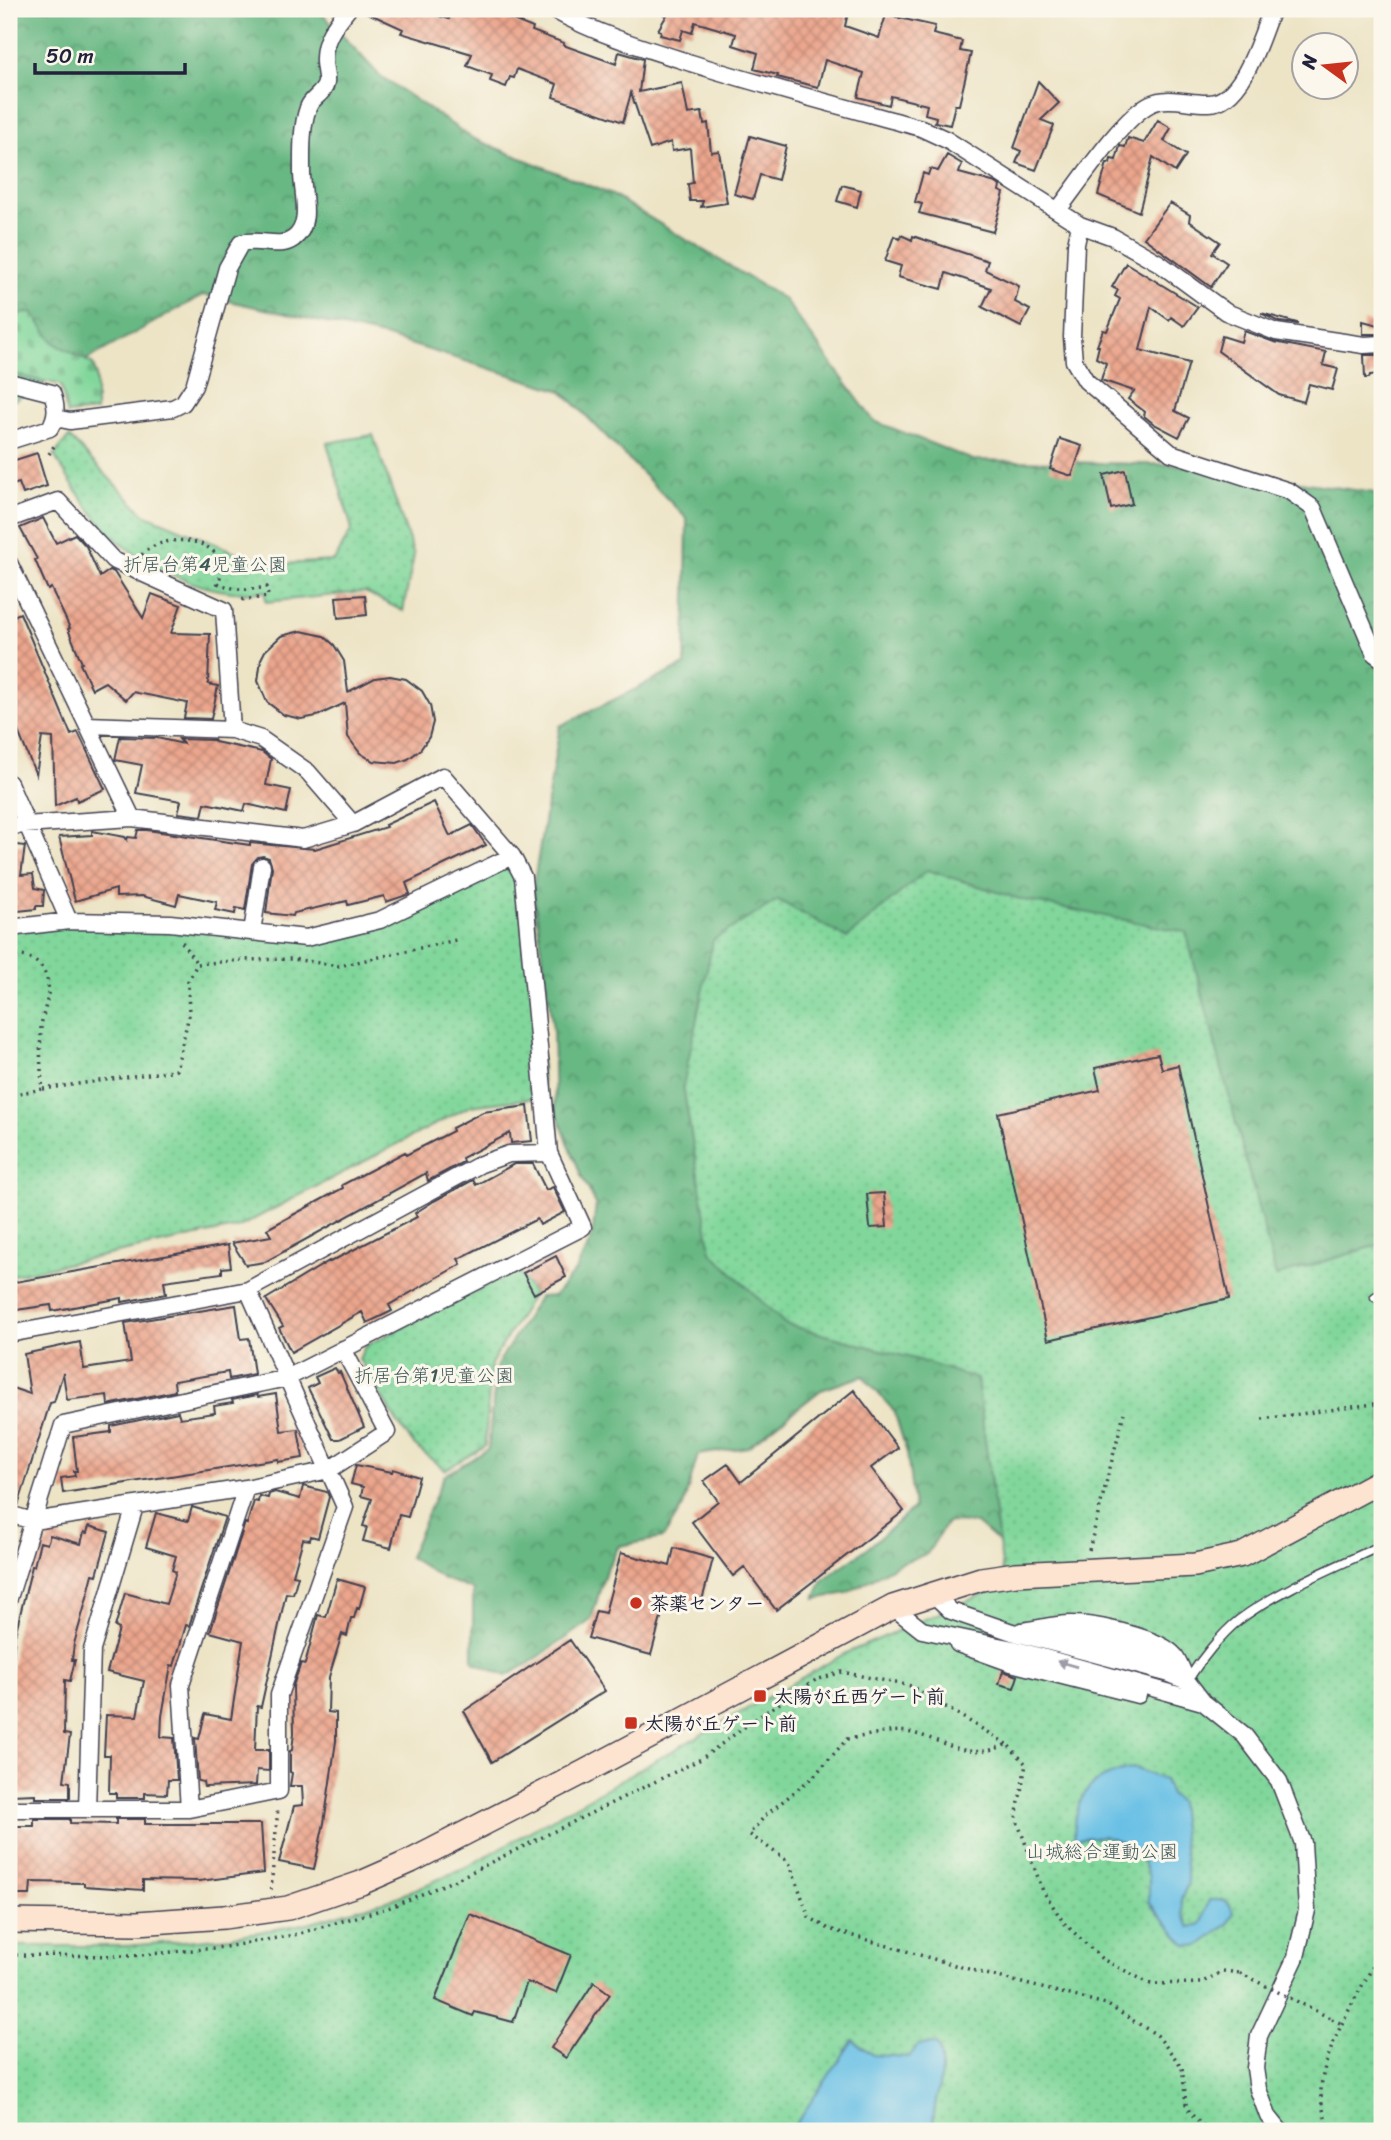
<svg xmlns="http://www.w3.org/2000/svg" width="1391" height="2140" font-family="Sriracha,'Klee One',sans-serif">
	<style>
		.forest { fill: url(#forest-crowns); stroke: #456d5f; stroke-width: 2 }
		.cemetery { fill: url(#cemetery-stones); stroke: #527c6b; stroke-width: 2 }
		.park { fill: url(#park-dots); stroke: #527c6b; stroke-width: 2 }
		.water { fill: #68c0e5; stroke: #457190; stroke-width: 2 }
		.building { fill: url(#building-cross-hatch) }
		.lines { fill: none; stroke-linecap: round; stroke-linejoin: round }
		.lane-casing { stroke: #403f50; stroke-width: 11 }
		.street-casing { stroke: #403f50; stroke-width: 19 }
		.secondary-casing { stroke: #403f50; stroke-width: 26 }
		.path { stroke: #403f50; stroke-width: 3.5; stroke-dasharray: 2 5; stroke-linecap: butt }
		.lane { stroke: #fff; stroke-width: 8 }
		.street { stroke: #fff; stroke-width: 16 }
		.secondary { stroke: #fde4d0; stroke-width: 23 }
		.path-bridge { stroke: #403f50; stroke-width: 3.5; stroke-dasharray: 2 5; stroke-linecap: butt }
		.oneway { fill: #9c9ca7 }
		.poi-dot { fill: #c8321e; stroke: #fbf7ec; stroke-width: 2.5 }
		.labels { text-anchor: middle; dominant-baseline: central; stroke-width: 6; stroke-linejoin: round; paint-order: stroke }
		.park-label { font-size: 19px; fill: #3e5858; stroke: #fbf7ec }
		.poi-label { font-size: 19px; font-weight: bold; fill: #22223b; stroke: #fbf7ec; text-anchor: start }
	</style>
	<defs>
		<pattern id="forest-crowns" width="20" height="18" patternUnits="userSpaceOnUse" patternTransform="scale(1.75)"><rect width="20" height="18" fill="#68b883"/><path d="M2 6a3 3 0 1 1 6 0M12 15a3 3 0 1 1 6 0" fill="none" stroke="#55956c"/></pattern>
		<pattern id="cemetery-stones" width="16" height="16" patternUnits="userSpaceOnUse" patternTransform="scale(1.75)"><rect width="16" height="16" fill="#81d79b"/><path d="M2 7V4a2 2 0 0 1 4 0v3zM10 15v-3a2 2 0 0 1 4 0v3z" fill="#6fb886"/></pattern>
		<pattern id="park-dots" width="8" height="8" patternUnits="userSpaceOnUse" patternTransform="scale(1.75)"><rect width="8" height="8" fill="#81d79b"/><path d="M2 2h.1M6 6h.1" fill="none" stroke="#6fb886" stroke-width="1.8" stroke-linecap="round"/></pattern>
		<pattern id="building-cross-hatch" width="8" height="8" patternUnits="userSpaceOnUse" patternTransform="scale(1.75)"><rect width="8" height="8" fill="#eca68d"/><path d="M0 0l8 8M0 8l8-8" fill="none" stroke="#bf8774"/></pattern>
	</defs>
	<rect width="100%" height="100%" fill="#fbf7ec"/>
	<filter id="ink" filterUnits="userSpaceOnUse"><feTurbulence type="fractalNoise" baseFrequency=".0143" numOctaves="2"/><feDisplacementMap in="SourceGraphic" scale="14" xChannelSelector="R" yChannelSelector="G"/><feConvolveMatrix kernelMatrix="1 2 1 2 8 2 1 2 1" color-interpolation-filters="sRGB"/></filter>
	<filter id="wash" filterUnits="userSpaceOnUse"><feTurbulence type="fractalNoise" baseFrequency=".00686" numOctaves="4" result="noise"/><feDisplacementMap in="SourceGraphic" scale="28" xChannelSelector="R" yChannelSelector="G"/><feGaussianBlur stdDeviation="1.57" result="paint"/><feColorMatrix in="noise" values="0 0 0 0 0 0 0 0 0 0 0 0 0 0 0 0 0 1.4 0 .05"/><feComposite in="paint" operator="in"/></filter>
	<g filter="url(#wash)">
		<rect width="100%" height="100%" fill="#ede4c6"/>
		<!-- forest -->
		<path class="forest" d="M9,9H318L379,75L472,138L612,195L784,299L874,421L973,460L1184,465L1382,494V1244L1276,1276L1223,1077L977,1379L999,1543L976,1523L947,1522L927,1554L900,1563L847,1593L815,1599L823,1580L870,1546L914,1508L907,1453L894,1411L863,1376L821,1390L748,1447L698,1455L683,1506L663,1538L619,1546L606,1570L591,1620L530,1663L506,1676L473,1662V1590L444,1579L409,1557L444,1476L488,1449L497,1365L539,1297L554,1296L576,1270L592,1238L596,1204L581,1175L555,1109L553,1029L533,887L560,726L685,665L687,519L562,391L387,337L203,295L9,403Z"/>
		<!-- cemetery -->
		<path class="cemetery" d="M32,312L54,343L93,364L96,375V411L67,414L61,385L9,373V316Z"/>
		<!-- park -->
		<path class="park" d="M373,435L414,555L403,611L365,592L266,602L265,591C218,599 162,575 124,546C97,525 72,485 54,455L69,437L144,514L266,565L334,561L352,529L327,443Z
			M512,856L533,887L543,1097L470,1106L239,1227L9,1276V928L69,921L306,938L380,920Z
			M927,870L1023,900L1186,932L1276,1276L1382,1244V2131H9V1946H127L230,1937L304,1924L390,1900L465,1868L844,1654L988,1592L1005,1588L977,1379L915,1359L785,1324L711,1252L683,1086L713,940L778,900L847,938Z
			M518,1270L533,1294L491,1364L485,1446L445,1470L415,1446L397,1422L359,1359L365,1346Z"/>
		<!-- water -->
		<path class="water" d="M1134,1768L1164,1780L1170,1794L1179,1802L1188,1884L1181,1899L1183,1915L1190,1927L1201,1924L1209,1900H1224L1230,1905L1233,1913L1228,1924L1199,1946C1195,1945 1191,1946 1187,1945C1181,1943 1156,1910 1149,1902V1877L1141,1857L1123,1843L1103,1836L1074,1839C1075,1792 1089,1778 1134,1768Z
			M853,2040L873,2055L909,2057L918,2045L937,2044C949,2073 931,2102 933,2131H791Z"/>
		<g id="blocks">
			<!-- building -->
			<path class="building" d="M359,9H415L449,19L453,9H512L508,18L533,28L532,31L564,43L563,45L616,64L619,52L643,59L639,92L682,83L688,114L702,112L704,124L708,123L711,152L719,151L727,203L701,207L703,201H690L688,184L693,183L690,148L672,151L671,142L650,149L631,93L623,122L553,97L557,84L517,69L514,78L510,77L506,87L490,81L492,75L467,66L472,54L401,33L403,29Z
				M664,9H849L845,26L879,38L886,15L935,26L933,34L962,41L960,51L971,53L959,105H955L950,125L935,122L936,117L925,114L927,105L891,96L889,105L858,97L864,73L825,60L818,87L777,77L778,75L754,69L758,53L733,45L736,34L695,22L692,33L683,30L680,40L660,35L661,31L658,30L667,15L663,14Z
				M1038,81L1059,103L1041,120L1054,125L1036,170L1016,163L1021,151L1014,148Z
				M1158,120L1171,128L1164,141L1186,155L1175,172L1153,157L1139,212L1098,195L1107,163H1110L1111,159L1116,160L1120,146L1125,147L1128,138L1144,143Z
				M750,136L786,146L778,180L760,175L753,199L734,194Z
				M947,155L962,164L959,173L996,183L1000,186L999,191L1004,193L993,232L919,213L922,204L915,202L923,173L928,175L930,169L938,171Z
				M842,185L861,190L857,207L837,201Z
				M1170,203L1190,215L1189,221L1220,242L1212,253L1227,263L1211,287L1144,238Z
				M901,235L912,240L913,236L988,261L985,270L1019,286L1015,302L1030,310L1021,327L982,307L991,288L946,273L942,289L898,277L901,266L885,261L894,236L900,239Z
				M1126,263L1198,307L1184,326L1171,317L1169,320L1151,307L1140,350L1189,363L1175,411L1189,418L1179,437L1154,424L1144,416L1145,412L1128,399L1134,391L1101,380L1106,363L1096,358L1099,346H1097L1103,330L1107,331L1120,299L1115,296L1118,290L1112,287Z
				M1261,313L1297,323V324L1279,322Z
				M1363,321L1382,326L1381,334H1363Z
				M1244,331L1274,342L1326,352L1323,365L1338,369L1332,390L1309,384L1304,402L1279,395L1218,351L1222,336L1241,342Z
				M1364,355H1382V374L1370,375L1369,378H1365Z
				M1060,439L1082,446L1072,476L1050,469Z
				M37,453L47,486L23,494L19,483L9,486V462Z
				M1125,470L1132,504L1111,509L1104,475Z
				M43,518L56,543L75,534L86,546L100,577L110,570L114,572L143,618L152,594L181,605L171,633L210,634L208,684L218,686L211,719L184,718L187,703L133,692L126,700L105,682L92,689L80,664L82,663L68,629L70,628L51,588L48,590L35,560L37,559L20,528Z
				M365,595L367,615L338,618L336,597Z
				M20,613L71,735L78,732L105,789L77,801L76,797L55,806L53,738L42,737L36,775L18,731L15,733L9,719V618Z
				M301,631L324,636L334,645L344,661L348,692L375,678L390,676L406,679L422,691L430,705L433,722L429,737L420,750L408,759L397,763L373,761L360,753L348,737L345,703L317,716L301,719L284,715L267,702L258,681L261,659L265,651L281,636Z
				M120,737L157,738L183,744L179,739L214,740L215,742L262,752L271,759L266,785L291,790L286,813L246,804L244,811L205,803L202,816L178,813L181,801L136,793L142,765L115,760Z
				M434,802L450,836L472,825L486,845L406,883L410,894L386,902L384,896L348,905L347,901L294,913L293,916L266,913L272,867L269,858L263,856L258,857L252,864L245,910L236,908L235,914L215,910L217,902L179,894L176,905L142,896L116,897V889L75,901L59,837L92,835V831L125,837L127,840L128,837L136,838L138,830H147L250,845V843L315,849L386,827L385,825Z
				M9,844L25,846L21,875L33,874L35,888L44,890L43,906H36V909L9,912Z
				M1158,1054L1162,1069L1178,1065L1229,1299L1048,1340L998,1113L1100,1090L1095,1068Z
				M528,1106L532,1141L511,1143L510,1133L462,1158L463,1162L428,1181L426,1173L265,1262L246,1265L232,1243L271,1236L267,1229L343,1188L342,1185L405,1152L406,1155L453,1131L452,1128L483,1112Z
				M514,1164H533L546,1190L553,1187L565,1212L540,1225L537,1219L458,1259L461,1264L389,1305L392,1311L367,1323L362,1312L291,1352L279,1328L283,1326L266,1299L329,1261L330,1262L417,1217L415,1213L434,1201L473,1180L476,1185Z
				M884,1193L887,1227L870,1228L867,1194Z
				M228,1245L231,1267L222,1268V1273L164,1281L166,1294L122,1302V1298L52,1311L51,1305L9,1311V1283Z
				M556,1256L566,1277L534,1294L523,1273Z
				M236,1305L241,1339L249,1338L254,1374L229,1379L228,1372L174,1381L175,1391L108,1405L107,1395L67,1400L63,1373L54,1402L50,1403L18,1506L9,1504V1387L30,1394L24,1354L80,1342L84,1369L131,1362L125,1323Z
				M335,1368L338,1373L340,1372L364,1427L340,1439H333L308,1388L318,1383L315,1377Z
				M854,1390L898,1448L871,1468L904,1511L776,1610L744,1567L733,1576L692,1522L718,1501L704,1481L728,1464L741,1482Z
				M276,1394L281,1431L298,1429L303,1458L278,1462V1459L63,1493L61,1478L75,1476L74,1471H77L73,1437L111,1432V1426L178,1412L180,1418L215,1413L214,1406L233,1403L232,1400L257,1395L258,1397Z
				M356,1465L392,1472L393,1469L419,1477L408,1517L399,1515L391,1548L363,1541L367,1527L363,1526L372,1499L361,1496L363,1487L351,1484Z
				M303,1486L327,1492L329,1497L318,1538L311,1536L310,1540L303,1539L293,1575L298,1576L293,1594L286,1593L261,1707L257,1706L255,1750H269V1771L257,1770L256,1785L204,1787L203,1782L198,1781L195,1738L199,1739L205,1714L231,1719L243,1641L210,1632L245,1523L247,1524L254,1501L258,1502L259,1496L268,1498L269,1494L275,1492L300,1499Z
				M192,1507L225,1517L189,1626L186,1625L174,1666L171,1665L162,1716L161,1737L174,1738L177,1780H168L167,1794L145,1793V1798H116V1793H109L110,1755H104L106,1715L137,1716L144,1681L107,1672L119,1629L115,1627L125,1593L166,1604L176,1572L172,1570L176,1556L146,1547L156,1513L188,1521Z
				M89,1526L109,1532L97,1575L93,1574L85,1605L74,1644L72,1660H75L70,1681L65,1680L64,1734L70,1735L64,1781L70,1782V1798H35V1794L11,1795L12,1674L15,1635L32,1566H34L40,1542L47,1544L50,1535L81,1544L84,1532L87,1533Z
				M674,1548L713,1559L700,1608L666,1599L651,1655L588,1638L596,1611L605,1613L621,1553L670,1566Z
				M337,1579L365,1587L359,1609L357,1608L354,1618H351L347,1636L342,1634L329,1677L328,1712L336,1713V1741L324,1823L314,1869L279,1862L294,1806L303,1805L302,1786H290L292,1773L290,1772V1751L292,1750L294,1733L293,1686L301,1663L305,1664L318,1615L326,1617Z
				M570,1640L605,1691L492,1762L464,1711Z
				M1003,1671L1018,1676L1014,1688L999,1684Z
				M34,1819H70V1823L116,1824V1819H145V1824H261L264,1873L199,1881L143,1880V1890L84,1886V1883L31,1882L30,1895H12L13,1879H9V1826H34Z
				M470,1914L571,1955L556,1993L527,1982L513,2022L475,2012L473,2016L435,2000Z
				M594,1982L610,1994L566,2058L551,2048Z"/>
		</g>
	</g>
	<g filter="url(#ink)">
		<use href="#blocks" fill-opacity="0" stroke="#403f50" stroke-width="2"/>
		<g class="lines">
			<!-- lane casing -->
			<g class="lane-casing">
				<path id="lane" d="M1375,1297L1382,1293
					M1187,1681C1200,1661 1221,1634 1239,1620C1282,1588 1334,1568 1382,1545"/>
			</g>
			<!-- street casing -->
			<g class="street-casing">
				<path id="street" d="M552,9C596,34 643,48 691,63C767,87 844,107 921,128L947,140L1080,225L1113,237L1159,263L1226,312L1276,332L1364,345L1382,344
					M1058,210C1079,183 1122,118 1150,104C1169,95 1189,104 1209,103C1244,102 1261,35 1272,9
					M1080,225L1076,244L1072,337L1074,361L1086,381L1171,453L1289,491L1313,508L1375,654L1382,659
					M9,382L52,393C57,407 57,415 50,428L9,441
					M55,418L70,421L173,408L183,403L194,386L227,268L241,243C260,238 279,249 293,239C313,225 302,193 302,173C302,154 301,127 308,108C311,98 324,94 326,83C327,76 324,68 324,61C323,40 335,25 348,9
					M9,519L58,501L113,560L224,610L232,730
					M9,563L132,818
					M87,725L232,730L261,739L308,772L353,824
					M9,783L69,921
					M9,826L132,818L303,839L353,824L443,776L512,856L523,877L549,1153L583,1227L287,1378L63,1425L9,1598
					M9,928L69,921L170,923L306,938L380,920L512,856
					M252,932L262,866
					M9,1334L248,1290L481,1164L509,1154L549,1153
					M9,1514L33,1521L246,1488L329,1470L387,1432L343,1349
					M932,1593L951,1611L1012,1632L1170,1674L1187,1681L1203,1702L1244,1735L1279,1781L1303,1843L1307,1910L1296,1957L1259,2036L1255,2068L1258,2089L1268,2116L1280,2131
					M893,1607L922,1630L1013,1649L1203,1702
					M1055,1630L1142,1653L1180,1668
					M1021,1631C1037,1629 1055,1624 1071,1624C1094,1624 1160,1637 1175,1656C1180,1663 1183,1673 1187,1681
					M958,1644L1011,1663L1138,1695
					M9,1809H189L279,1791V1695L345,1507L248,1290
					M87,1809L92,1650L135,1506
					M189,1809L181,1685L246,1488"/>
			</g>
			<!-- secondary casing -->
			<g class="secondary-casing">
				<path id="secondary" d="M9,1921L137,1923L224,1917L288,1908L361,1883L411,1861L584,1772L893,1607L981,1579L1016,1574L1195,1565L1242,1555L1382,1480"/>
			</g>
			<!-- path -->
			<path class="path" d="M49,454L54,446
				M142,555C164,528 242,539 216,587
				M218,583C235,591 249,590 267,587L268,597L239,600
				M182,942L197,964
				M9,957C28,951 46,965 48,984C50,998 42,1014 41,1028C40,1049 40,1069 43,1089L9,1095
				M43,1089L176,1070L189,1015L188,981L197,964L242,960L293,959L339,966L456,940
				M1262,1419L1382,1403
				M1089,1550L1124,1413
				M271,1890L278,1807
				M9,1955L130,1956L225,1947L294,1935L391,1907L455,1880L701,1759L761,1715L816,1680L842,1672L911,1686L1007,1744
				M1332,2019L1342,2024
				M1209,2131L1190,2113L1186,2104L1182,2067L1157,2035L1106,2004L986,1974L829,1929L809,1917L789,1862L749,1834L766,1815L814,1776L847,1739C864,1737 892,1729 907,1732C947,1739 965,1764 1007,1744L1026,1764L1016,1818L1043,1891L1064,1923L1102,1959L1151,1984L1201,1983L1223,1971L1240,1973
				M1330,2131C1326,2122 1321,2105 1321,2094C1320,2052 1362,1988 1382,1950"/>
			<!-- lane -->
			<use href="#lane" class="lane"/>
			<!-- street -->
			<use href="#street" class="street"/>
			<!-- secondary -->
			<use href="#secondary" class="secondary"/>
			<!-- path-bridge -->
			<path class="path-bridge" d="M1240,1973L1332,2019"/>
		</g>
		<!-- one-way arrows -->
		<defs><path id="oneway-solid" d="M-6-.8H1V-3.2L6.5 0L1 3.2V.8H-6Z" transform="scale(1.75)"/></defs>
		<use class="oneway" href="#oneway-solid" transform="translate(1067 1664) rotate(-164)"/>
	</g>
	<!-- markers -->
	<g class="poi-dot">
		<circle cx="636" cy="1603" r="7"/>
		<rect x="753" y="1689" width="14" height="14" rx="3.5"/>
		<rect x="624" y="1716" width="14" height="14" rx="3.5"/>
	</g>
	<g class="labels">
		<!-- park labels -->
		<g class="park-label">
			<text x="205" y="564">折居台第4児童公園</text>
			<text x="434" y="1375">折居台第1児童公園</text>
			<text x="1102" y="1851">山城総合運動公園</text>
		</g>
		<!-- poi labels -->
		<g class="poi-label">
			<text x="650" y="1603">茶薬センター</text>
			<text x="774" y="1696">太陽が丘西ゲート前</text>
			<text x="645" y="1723">太陽が丘ゲート前</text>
		</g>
	</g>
	<!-- margin -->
	<rect width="1391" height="2140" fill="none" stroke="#fbf7ec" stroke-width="35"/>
	<!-- north arrow -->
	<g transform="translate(1325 66) rotate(285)"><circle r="33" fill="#fbf7ec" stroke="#a4a2a5" stroke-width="2"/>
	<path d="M0-5L12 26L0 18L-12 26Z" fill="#c8321e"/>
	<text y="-10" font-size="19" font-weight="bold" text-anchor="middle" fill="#22223b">N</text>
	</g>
	<!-- scale -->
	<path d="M35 63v10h150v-10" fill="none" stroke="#22223b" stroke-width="3.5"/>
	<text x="46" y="63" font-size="21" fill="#22223b" stroke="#fbf7ec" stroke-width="5" paint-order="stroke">50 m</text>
</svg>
